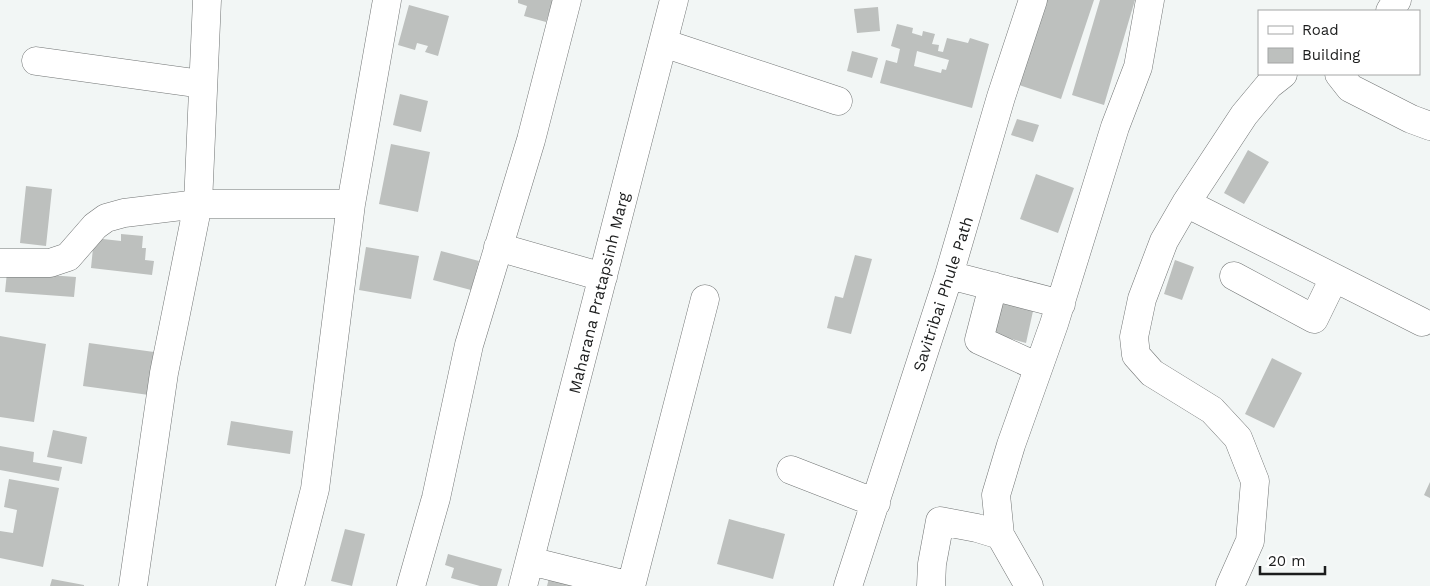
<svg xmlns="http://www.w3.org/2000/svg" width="1430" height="586" font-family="'Work Sans',sans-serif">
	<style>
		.building { fill: #bdc0be; fill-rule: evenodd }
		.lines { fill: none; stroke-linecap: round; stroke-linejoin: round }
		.minor-casing { stroke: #717474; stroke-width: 29 }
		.minor { stroke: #fff; stroke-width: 28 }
		.labels { text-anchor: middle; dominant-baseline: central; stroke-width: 4.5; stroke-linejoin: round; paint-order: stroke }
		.street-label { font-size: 16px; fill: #1c1d1d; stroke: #fff }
	</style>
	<rect width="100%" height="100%" fill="#f2f6f5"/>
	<!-- building -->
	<path class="building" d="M518,0H553L546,22L524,16L527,6L518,3Z
		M1044,0H1094L1061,99L1016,84Z
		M1100,0H1135L1104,105L1072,95Z
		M409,5L449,16L438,56L425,52L428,46L417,43L415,50L398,45Z
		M878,7L880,31L857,33L854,9Z
		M897,24L913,28L912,33L922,36L923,31L935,34L932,44L939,45L938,51L943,52L947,38L968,43L970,38L989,44L972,108L880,83L886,60L897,63L900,49L891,46ZM917,51L949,60L946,70L942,69L941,73L914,66Z
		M852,51L878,58L872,78L847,71Z
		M400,94L428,101L421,132L393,125Z
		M1017,119L1039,125L1033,142L1011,135Z
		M391,144L430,152L418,212L379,204Z
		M1248,150L1269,162L1244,204L1224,193Z
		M1036,174L1074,188L1058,233L1020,219Z
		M26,186L52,189L46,246L20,243Z
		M121,234L143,236L142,248H146L145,260L154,261L152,275L91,268L94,238L121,241Z
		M366,247L419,256L411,299L359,290Z
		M441,251L479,261L471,290L433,280Z
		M855,255L872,259L851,334L827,328L835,296L843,298Z
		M1175,260L1194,267L1182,300L1164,294Z
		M7,272L76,277L74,297L5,292Z
		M1001,293L1035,302L1026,343L990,333Z
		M0,336L46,344L34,422L0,417Z
		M89,343L154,352L149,395L83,386Z
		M1272,358L1302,373L1274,428L1245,414Z
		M231,421L293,431L290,454L227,445Z
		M53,430L87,437L82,464L47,457Z
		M0,446L34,452L33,462L62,467L59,481L0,470Z
		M9,479L59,488L43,567L0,558V531L13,533L17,510L4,507Z
		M1430,482V498L1424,495Z
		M729,519L785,534L773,579L717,564Z
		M345,529L365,534L352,586L331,581Z
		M448,554L502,569L497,586H480L451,578L454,568L445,565Z
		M550,574L588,586H547Z
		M52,579L84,585V586H50Z"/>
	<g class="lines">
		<!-- minor casing -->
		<g class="minor-casing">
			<path id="minor" d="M1390,11L1397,0
				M663,43L838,101
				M36,61L202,84
				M1339,74L1350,88L1411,119L1430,126
				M1186,203L1422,322
				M498,247L603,277
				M0,263H50L68,257L95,226L106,218L124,213L198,204H351
				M949,275L1061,304
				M1234,276L1314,319L1334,278
				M993,286L979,340L1038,367
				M791,470L876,503
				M530,561L631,586
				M133,586L164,373L198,204L207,0
				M290,586L315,489L351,204L387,0
				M411,586L436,498L469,345L531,140L567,0
				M523,586L674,0
				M631,586L705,299
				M848,586L949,275L1001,97L1033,0
				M931,586L932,564L940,521L977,528L1000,535
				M1029,586L1000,535L996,495L1011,445L1054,324L1115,127L1138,67L1150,0
				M1230,586L1250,541L1255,481L1238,438L1212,410L1152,373L1136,355L1134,337L1142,299L1164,241L1186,203L1244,115L1269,85L1283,74"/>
		</g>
		<!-- minor -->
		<use href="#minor" class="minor"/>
	</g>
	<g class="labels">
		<!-- street labels -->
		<g class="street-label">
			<text transform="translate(599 293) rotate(-76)">Maharana Pratapsinh Marg</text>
			<text transform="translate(943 294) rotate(-72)">Savitribai Phule Path</text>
		</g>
	</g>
	<!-- legend -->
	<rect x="1258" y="10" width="162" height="65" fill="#ffffff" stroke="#a4a5a5"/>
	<rect x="1268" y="26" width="25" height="8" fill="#ffffff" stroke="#a4a5a5"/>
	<text x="1302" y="35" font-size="15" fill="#1c1d1d">Road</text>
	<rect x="1268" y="48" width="25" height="15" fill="#bdc0be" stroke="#a4a5a5"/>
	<text x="1302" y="60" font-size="15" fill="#1c1d1d">Building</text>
	<!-- scale -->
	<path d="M1260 566v8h65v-8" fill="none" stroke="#1c1d1d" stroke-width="2.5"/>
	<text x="1268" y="566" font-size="15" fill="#1c1d1d" stroke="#ffffff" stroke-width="4" paint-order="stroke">20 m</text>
</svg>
